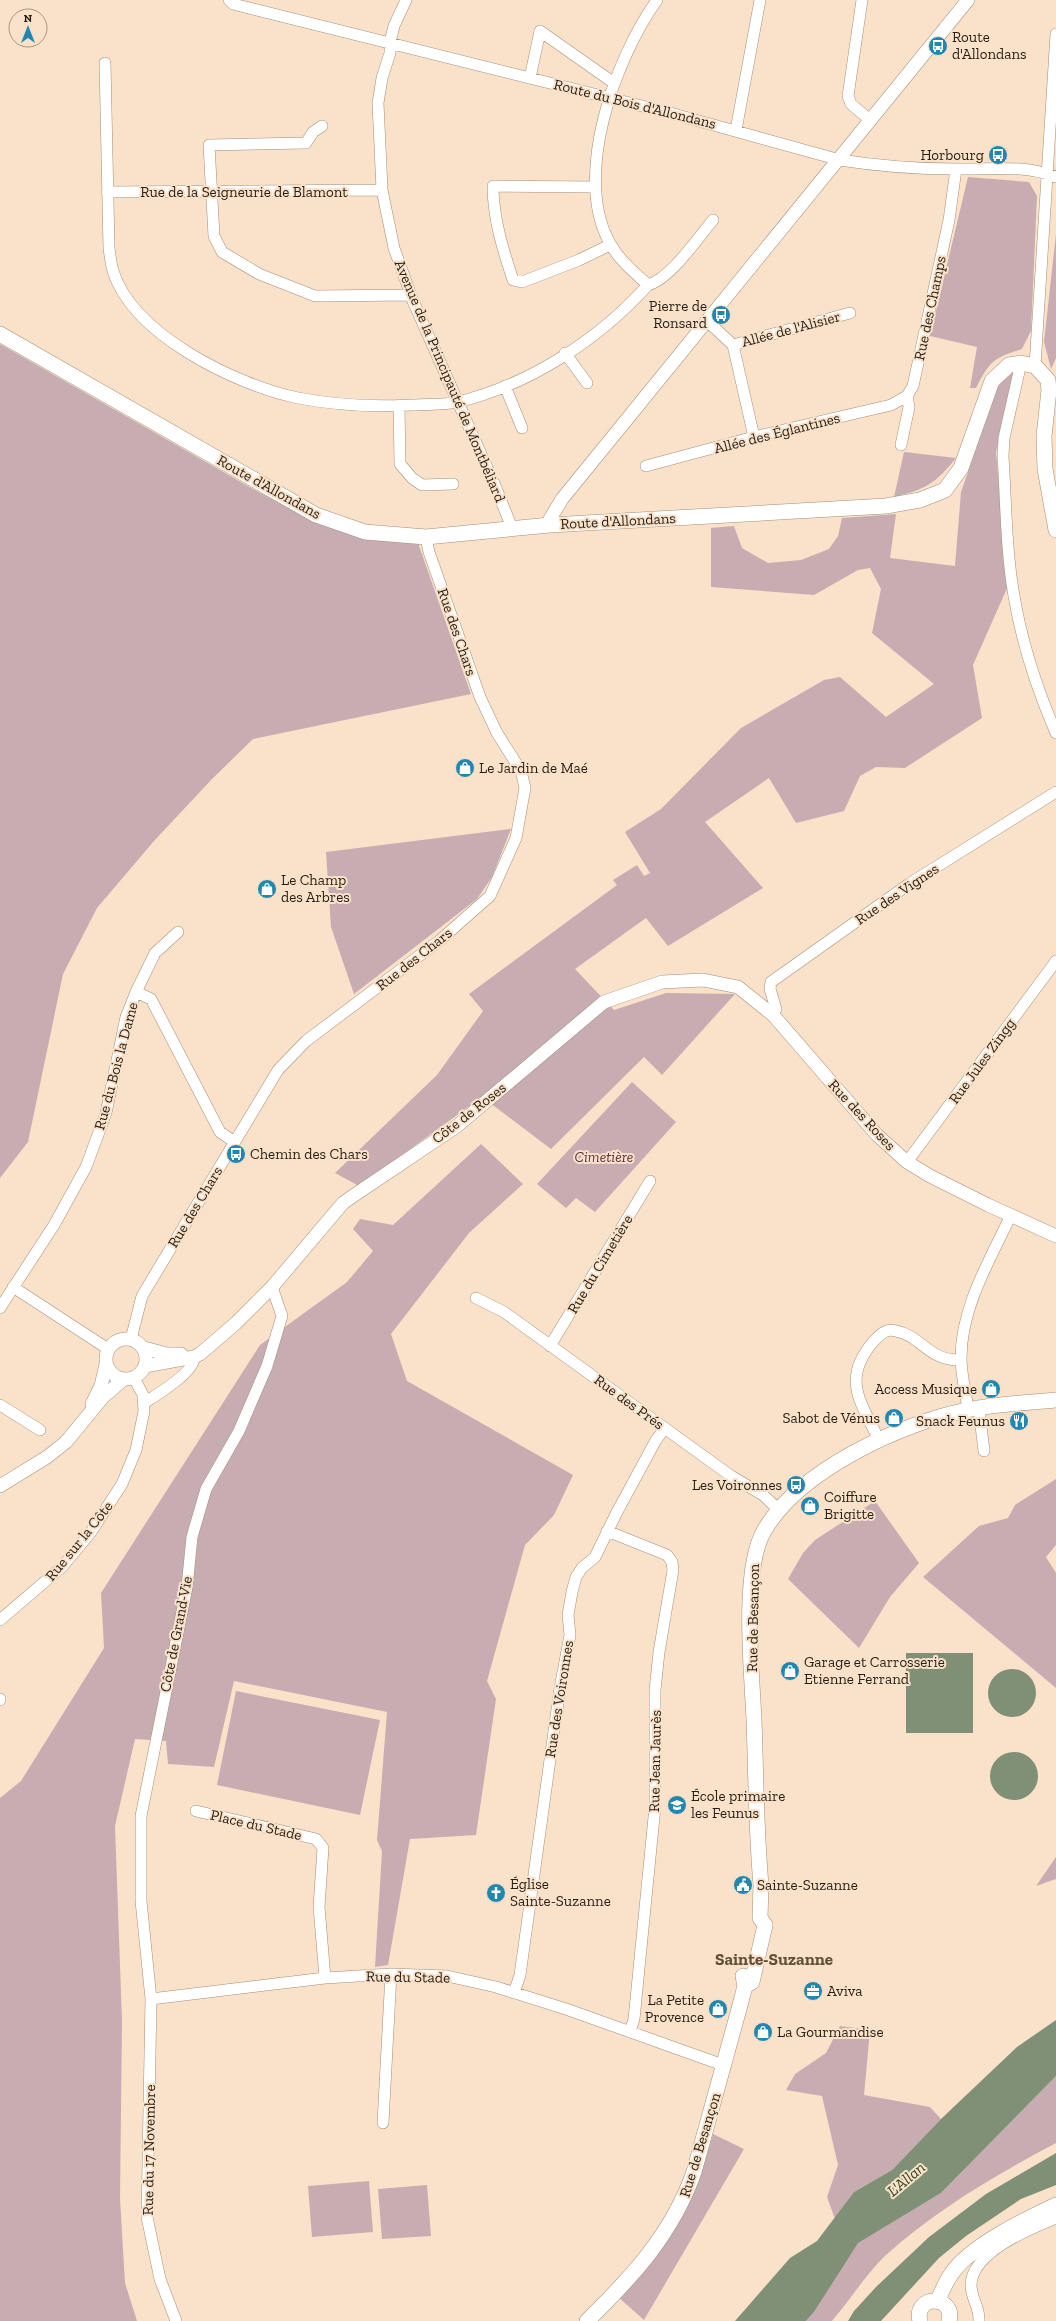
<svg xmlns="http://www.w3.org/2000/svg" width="1056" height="2321" font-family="'Zilla Slab',serif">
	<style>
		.green { fill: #c7adb2 }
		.water { fill: #809077 }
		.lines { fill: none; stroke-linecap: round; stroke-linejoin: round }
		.minor-casing { stroke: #a48e77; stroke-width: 12 }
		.tertiary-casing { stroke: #a48e77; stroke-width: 14 }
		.secondary-casing { stroke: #a48e77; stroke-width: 16 }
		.minor { stroke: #fff; stroke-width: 11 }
		.tertiary { stroke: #fff; stroke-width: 13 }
		.secondary { stroke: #fff; stroke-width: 15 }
		.labels { text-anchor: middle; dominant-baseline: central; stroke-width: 4; stroke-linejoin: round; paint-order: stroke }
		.poi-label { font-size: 15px; fill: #271e15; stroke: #f9e2c9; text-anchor: start }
		.street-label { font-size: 15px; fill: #271e15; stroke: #f9e2c9 }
		.park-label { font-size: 15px; font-style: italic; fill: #5e2e3a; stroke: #f9e2c9 }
		.water-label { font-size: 16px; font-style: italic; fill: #2f471e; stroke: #f9e2c9 }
		.quarter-label { font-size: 17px; font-weight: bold; fill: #624f39; stroke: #f9e2c9 }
	</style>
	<rect width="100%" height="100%" fill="#f9e2c9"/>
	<!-- green -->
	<path class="green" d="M968,177L1029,182L1037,196L1031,331L1022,349C993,358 990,361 976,388H970L977,347L930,336Z
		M1056,234V358L1051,369L1044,342Z
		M0,344L253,489L319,524L418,543L471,694L253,739L212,779L154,841L97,908L63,974L28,1142L0,1178Z
		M1015,371L996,452L1008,586L973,665L982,718L905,768L876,767L860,776L844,811L796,823L769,778L705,822L763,888L668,946L646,918L575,969L614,1010L666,993L735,994L662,1075L644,1057L551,1149L482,1097L359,1186L335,1173L437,1075L483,1011L469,994L617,885L613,880L637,865L644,876L650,873L625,832L661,809L741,728L824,680L840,677L886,717L934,684L872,633L881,589L870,568L858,570L814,595L711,587V528L734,526L742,548L768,563L801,560L829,549L838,536L842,518L896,514L890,558L955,566L961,492L999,384Z
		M904,452L956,458C935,484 926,489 894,497Z
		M511,829L492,877L477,899L354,994L331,927L326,852Z
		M632,1082L676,1122L595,1212L576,1198L566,1208L537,1184Z
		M481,1144L523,1184L469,1233L391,1334L407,1381L573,1475L554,1515L525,1545L487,1681L496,1699L476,1835L410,1839L388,1965L375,1967L382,1851L377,1840L387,1712L234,1681L214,1767L168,1764L166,1741L135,1739L115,1826L122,2021L120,2199L125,2283L137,2321H0V1798L21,1781L104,1648L101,1593L260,1345L347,1282L373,1251L353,1229L360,1219L393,1225Z
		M1056,1479V1545L1046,1557L1056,1573V1688L923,1577L979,1526L1008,1518L1015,1505Z
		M875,1501L919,1563L890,1597L859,1648L788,1579L803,1553L815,1540Z
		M236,1691L380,1720L360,1815L217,1785Z
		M1056,1857V1879L1036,1886Z
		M840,2026L870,2030L864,2095L930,2107L941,2119L892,2170L854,2192L835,2219L827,2197L838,2165L822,2096L786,2090L795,2074L826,2053Z
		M1056,2076V2143C996,2175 937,2209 886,2255C866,2274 850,2300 832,2321H806L814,2312L857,2243L941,2193Z
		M713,2134L744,2149L644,2320L617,2296C638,2274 660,2253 676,2227C694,2199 704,2165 713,2134Z
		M369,2181L373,2232L312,2237L308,2186Z
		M427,2185L431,2236L382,2239L378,2189Z"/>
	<!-- water -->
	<path class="water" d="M906,1653H973V1733H906Z
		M988 1693a24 24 0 1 1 48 0a24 24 0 1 1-48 0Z
		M990 1776a24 24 0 1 1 48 0a24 24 0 1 1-48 0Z
		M1056,2020V2076L941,2193L858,2243L814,2312L806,2321H735L790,2258L817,2241L854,2192L892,2170L941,2119L1017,2047Z
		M1056,2153V2185L1021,2199L966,2236L939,2258L881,2321H848L854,2311L876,2287L929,2237L986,2194Z"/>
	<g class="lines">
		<!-- minor casing -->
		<g class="minor-casing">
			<path id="minor" d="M229,0L233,4L670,113L840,160C878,166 917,169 956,169C989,170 1024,164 1056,177
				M406,0L394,26L390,42V53L382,78L378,103L382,190L394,248L413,301L496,488L512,528
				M862,0L848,96L851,104L870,120
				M105,63L109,248C110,256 111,264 113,271C133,335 236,385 298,398C335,405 376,407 413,405C428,404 445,405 458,402C531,384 598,340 648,285C635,273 620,261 611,245C571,178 616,57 657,0
				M530,78L540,31L614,83
				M322,126L313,132L306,143L209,145L214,236L222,252L259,274L315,296L411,295
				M736,130L760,0
				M595,187L493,186C493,218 503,250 513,280L522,282L579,260L610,245
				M107,192L382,190
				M648,285C670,279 697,239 713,220
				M706,320L733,345L754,437
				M733,345L850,313
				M565,353L587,383
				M1021,363L1004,438L1003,456C1006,502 1006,551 1014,596C1022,644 1037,689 1056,733
				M1035,366L1056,34
				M505,386L522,428
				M399,405L400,464L412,478L422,485L453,484
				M901,445L909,407L907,396L913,386L949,220L956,169
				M646,466L754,437L891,405L907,396
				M136,992L151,999L220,1132L233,1141
				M773,1015L776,1009L770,989L771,982L909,884L1056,792
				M907,1162L1056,961
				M13,1287L108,1349
				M476,1298L504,1312L731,1476L763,1495L779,1510
				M0,1308L54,1225L86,1167L106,1113L126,1017L136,992L155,953L178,932
				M131,1339L142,1296L278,1070L306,1041L439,941L490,896L516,838L525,788L521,771L497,733L480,697L429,552L426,537
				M550,1346L650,1181
				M144,1403C155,1396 196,1371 194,1357
				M0,1405L40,1430
				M979,1409L984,1451
				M968,1410C966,1393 961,1375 961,1358C961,1307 990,1260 1011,1215
				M879,1440C861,1402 841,1380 873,1342C880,1335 885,1328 896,1331C922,1336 928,1361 961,1360
				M607,1531L667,1555L672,1562L673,1570L659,1652L655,1690V1807L634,2019L630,2032
				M0,1620L62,1567L91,1532L122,1484L136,1450L144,1411L143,1395L134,1378
				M0,1700V1699
				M196,1811L316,1839L323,1848L319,1907L325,1978
				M514,1993L520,1975L560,1688L570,1635L568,1615L572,1592L576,1577L582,1568L595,1557L617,1512L656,1440L665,1428
				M151,1999L325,1978L391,1974L447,1976L496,1987L566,2009L723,2065
				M383,2123L391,1974
				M176,2321L160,2279L147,2217L151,1999L141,1901V1816L187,1587L192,1537L206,1489L239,1431L267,1366L282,1316L272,1287
				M979,2321C980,2308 971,2298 971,2285C972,2252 1029,2229 1056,2218"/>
		</g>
		<!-- tertiary casing -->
		<g class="tertiary-casing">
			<path id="tertiary" d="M550,525V519L562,499L968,0
				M106 1359a20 20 0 1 1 40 0a20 20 0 1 1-40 0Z
				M144,1348L167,1354H181
				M145,1366L194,1357L200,1354L236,1323L272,1287L343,1203L353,1196L457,1126L604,1002L662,982L703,980L738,987L773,1015L877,1135L907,1162L930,1176L988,1205L1056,1236
				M92,1404L101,1386L106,1364
				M0,1486L47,1457L66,1442L103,1397L124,1379"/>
		</g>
		<!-- secondary casing -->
		<g class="secondary-casing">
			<path id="secondary" d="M0,334L316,515L365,532L426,537L550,525L886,506L920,500L945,490L961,468L992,381L1009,365L1021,363L1035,366L1048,380L1049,390L1044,436L1045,469L1056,530
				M745,1986L752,1982L765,1925L760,1918L761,1885C756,1830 756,1775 754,1720C752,1673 741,1571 764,1531C798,1471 901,1423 967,1410C996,1404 1027,1403 1056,1400
				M938,2300C942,2291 946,2281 952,2273C970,2246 1026,2219 1056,2205
				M587,2321C633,2276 672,2234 694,2172L739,2009L745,1986L743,1976
				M920,2321C913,2294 956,2295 949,2321"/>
		</g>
		<!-- minor -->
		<use href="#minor" class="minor"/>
		<!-- tertiary -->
		<use href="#tertiary" class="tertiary"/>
		<!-- secondary -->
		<use href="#secondary" class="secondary"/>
	</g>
	<!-- icons -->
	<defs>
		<g id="bus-disc" transform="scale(1)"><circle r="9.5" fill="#2186b0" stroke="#f9e2c9"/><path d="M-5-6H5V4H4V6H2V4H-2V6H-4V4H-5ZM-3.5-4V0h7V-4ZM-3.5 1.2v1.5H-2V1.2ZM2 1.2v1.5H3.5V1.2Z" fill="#fff"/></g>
		<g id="shop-disc" transform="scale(1)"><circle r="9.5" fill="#2186b0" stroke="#f9e2c9"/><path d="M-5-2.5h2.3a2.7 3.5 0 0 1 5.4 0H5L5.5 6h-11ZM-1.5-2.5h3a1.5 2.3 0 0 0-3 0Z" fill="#fff"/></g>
		<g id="restaurant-disc" transform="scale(1)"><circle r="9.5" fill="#2186b0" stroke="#f9e2c9"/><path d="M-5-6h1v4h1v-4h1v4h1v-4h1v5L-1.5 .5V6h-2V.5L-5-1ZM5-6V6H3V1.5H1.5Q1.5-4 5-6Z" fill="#fff"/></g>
		<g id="school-disc" transform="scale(1)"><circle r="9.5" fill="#2186b0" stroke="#f9e2c9"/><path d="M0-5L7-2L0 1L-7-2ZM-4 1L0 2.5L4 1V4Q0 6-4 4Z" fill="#fff"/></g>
		<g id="civic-disc" transform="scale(1)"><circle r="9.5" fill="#2186b0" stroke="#f9e2c9"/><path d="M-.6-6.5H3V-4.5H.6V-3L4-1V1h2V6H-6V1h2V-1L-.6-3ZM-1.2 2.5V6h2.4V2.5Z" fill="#fff"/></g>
		<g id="church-disc" transform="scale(1)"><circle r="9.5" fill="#2186b0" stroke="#f9e2c9"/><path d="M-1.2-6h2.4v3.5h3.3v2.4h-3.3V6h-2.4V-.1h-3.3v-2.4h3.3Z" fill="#fff"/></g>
		<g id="office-disc" transform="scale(1)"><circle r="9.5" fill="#2186b0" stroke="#f9e2c9"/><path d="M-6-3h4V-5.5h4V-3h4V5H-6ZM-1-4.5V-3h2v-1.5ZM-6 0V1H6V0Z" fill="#fff"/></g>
	</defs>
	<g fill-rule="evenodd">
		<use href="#bus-disc" x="938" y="46"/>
		<use href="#bus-disc" x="998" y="155"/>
		<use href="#bus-disc" x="721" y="315"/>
		<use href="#shop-disc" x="465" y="768"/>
		<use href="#shop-disc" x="267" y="889"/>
		<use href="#bus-disc" x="236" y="1154"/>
		<use href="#shop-disc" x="991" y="1389"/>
		<use href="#shop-disc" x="894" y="1418"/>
		<use href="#restaurant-disc" x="1019" y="1421"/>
		<use href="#bus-disc" x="796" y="1485"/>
		<use href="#shop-disc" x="810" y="1506"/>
		<use href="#shop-disc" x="790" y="1671"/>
		<use href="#school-disc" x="677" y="1805"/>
		<use href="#civic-disc" x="743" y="1885"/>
		<use href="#church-disc" x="496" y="1893"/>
		<use href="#office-disc" x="813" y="1991"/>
		<use href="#shop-disc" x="718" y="2009"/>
		<use href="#shop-disc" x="763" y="2032"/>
	</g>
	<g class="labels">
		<!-- poi labels -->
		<g class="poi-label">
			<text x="952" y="37">Route<tspan x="952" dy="17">d'Allondans</tspan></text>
			<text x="984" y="155" text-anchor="end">Horbourg</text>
			<text x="707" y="306" text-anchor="end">Pierre de<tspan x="707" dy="17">Ronsard</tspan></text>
			<text x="479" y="768">Le Jardin de Maé</text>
			<text x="281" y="880">Le Champ<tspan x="281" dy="17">des Arbres</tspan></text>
			<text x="250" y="1154">Chemin des Chars</text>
			<text x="977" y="1389" text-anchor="end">Access Musique</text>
			<text x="880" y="1418" text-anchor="end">Sabot de Vénus</text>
			<text x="1005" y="1421" text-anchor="end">Snack Feunus</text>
			<text x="782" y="1485" text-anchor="end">Les Voironnes</text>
			<text x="824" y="1497">Coiffure<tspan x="824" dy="17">Brigitte</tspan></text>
			<text x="804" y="1662">Garage et Carrosserie<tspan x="804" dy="17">Etienne Ferrand</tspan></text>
			<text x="691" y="1796">École primaire<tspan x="691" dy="17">les Feunus</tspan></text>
			<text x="510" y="1884">Église<tspan x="510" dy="17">Sainte-Suzanne</tspan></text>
			<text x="757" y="1885">Sainte-Suzanne</text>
			<text x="827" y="1991">Aviva</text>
			<text x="704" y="2000" text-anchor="end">La Petite<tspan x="704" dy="17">Provence</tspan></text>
			<text x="777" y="2032">La Gourmandise</text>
		</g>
		<!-- street labels -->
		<g class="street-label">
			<text transform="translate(635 104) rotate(14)">Route du Bois d'Allondans</text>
			<text x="244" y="192">Rue de la Seigneurie de Blamont</text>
			<text transform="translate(930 308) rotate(-78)">Rue des Champs</text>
			<text transform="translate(791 329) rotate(-15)">Allée de l'Alisier</text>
			<text transform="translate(450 381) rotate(67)">Avenue de la Principauté de Montbéliard</text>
			<text transform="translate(777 433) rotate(-14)">Allée des Églantines</text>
			<text transform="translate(269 487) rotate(29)">Route d'Allondans</text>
			<text transform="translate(618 521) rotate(-3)">Route d'Allondans</text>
			<text transform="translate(457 632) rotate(71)">Rue des Chars</text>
			<text transform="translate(897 894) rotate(-34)">Rue des Vignes</text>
			<text transform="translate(414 959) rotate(-38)">Rue des Chars</text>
			<text transform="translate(982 1061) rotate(-54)">Rue Jules Zingg</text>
			<text transform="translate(116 1066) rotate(-75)">Rue du Bois la Dame</text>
			<text transform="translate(469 1113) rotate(-38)">Côte de Roses</text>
			<text transform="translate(862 1115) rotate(47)">Rue des Roses</text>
			<text transform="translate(195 1207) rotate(-59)">Rue des Chars</text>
			<text transform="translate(600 1264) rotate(-59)">Rue du Cimetière</text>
			<text transform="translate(629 1402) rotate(36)">Rue des Prés</text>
			<text transform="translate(79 1541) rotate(-51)">Rue sur la Côte</text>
			<text transform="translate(753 1618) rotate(-89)">Rue de Besançon</text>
			<text transform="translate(176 1634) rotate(-79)">Côte de Grand-Vie</text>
			<text transform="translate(559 1699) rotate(-81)">Rue des Voironnes</text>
			<text transform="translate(655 1761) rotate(-89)">Rue Jean Jaurès</text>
			<text transform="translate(256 1825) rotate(13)">Place du Stade</text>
			<text transform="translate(408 1977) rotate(1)">Rue du Stade</text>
			<text transform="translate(700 2145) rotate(-73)">Rue de Besançon</text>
			<text transform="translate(149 2150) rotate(-89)">Rue du 17 Novembre</text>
		</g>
		<!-- park labels -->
		<g class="park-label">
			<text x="604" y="1157">Cimetière</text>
		</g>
		<!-- water labels -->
		<g class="water-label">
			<text transform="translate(906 2179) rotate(-40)">L'Allan</text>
		</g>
		<!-- quarter labels -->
		<g class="quarter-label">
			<text x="774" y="1959">Sainte-Suzanne</text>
		</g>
	</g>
	<!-- north arrow -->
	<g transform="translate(28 28)"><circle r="19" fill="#f9e2c9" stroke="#a59481"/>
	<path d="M0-3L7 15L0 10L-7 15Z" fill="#2186b0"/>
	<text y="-6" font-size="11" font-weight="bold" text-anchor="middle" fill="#271e15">N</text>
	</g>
</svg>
